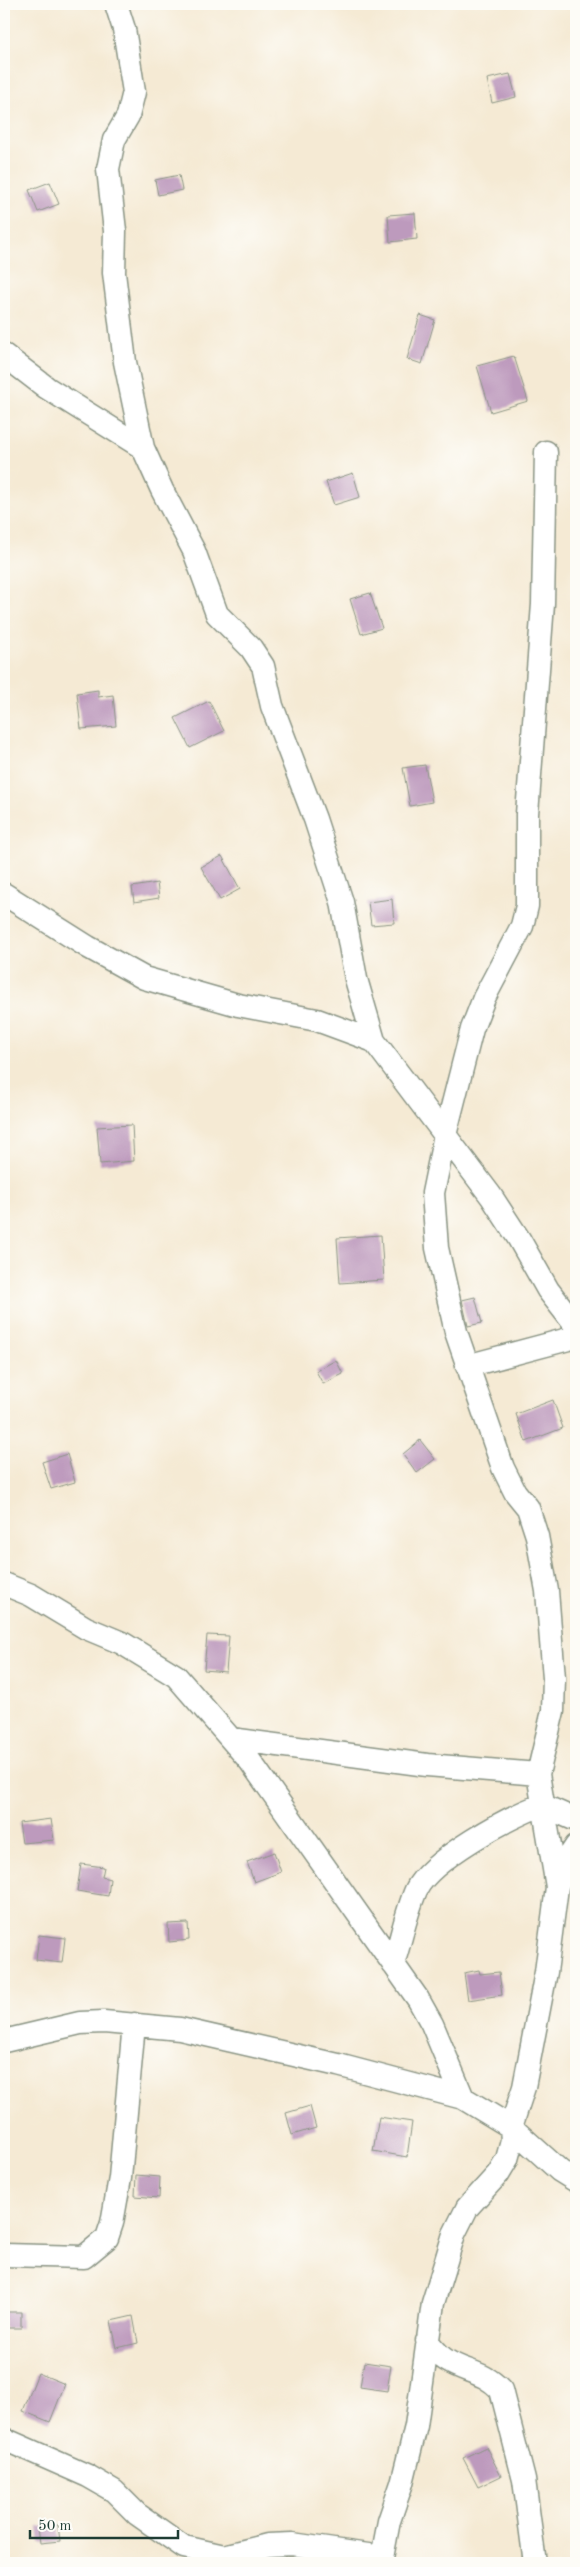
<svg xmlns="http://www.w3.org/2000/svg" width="580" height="2567" font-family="'Old Standard TT',serif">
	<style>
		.building { fill: #bd9abd }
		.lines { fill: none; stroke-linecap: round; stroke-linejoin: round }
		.minor-casing { stroke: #8a9484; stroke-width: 25 }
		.minor { stroke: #fff; stroke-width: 22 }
	</style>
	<rect width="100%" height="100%" fill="#fdfcf7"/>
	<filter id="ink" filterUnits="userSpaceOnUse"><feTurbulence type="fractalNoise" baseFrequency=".02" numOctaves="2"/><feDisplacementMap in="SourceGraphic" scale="10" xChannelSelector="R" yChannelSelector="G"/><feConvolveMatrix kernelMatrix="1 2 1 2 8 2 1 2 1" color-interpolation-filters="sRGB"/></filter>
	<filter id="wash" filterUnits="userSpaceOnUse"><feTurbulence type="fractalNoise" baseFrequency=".0096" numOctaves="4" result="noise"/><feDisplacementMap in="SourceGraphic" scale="20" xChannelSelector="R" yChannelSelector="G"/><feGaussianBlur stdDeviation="1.12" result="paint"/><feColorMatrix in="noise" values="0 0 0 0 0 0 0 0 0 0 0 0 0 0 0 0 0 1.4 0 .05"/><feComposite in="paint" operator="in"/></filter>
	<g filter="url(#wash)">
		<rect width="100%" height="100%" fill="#f5ead4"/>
		<g id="blocks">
			<!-- building -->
			<path class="building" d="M510,74L516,97L492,103L487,79Z
				M179,175L182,190L158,195L155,180Z
				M50,182L59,204L38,212L29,190Z
				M415,213L417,239L390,242L388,215Z
				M420,315L435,320L422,364L407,359Z
				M514,356L528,401L491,412L477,366Z
				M353,473L360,497L334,505L326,482Z
				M370,593L382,628L361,634L350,599Z
				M98,690V697L113,695L116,726L81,729L77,693Z
				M209,701L224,731L190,748L175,718Z
				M425,765L432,802L410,806L403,768Z
				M222,856L240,889L220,900L201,867Z
				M157,883L159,898L134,902L132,887Z
				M392,899L394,923L371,925L368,902Z
				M132,1125L134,1161L100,1164L97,1127Z
				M381,1235L384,1280L340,1283L337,1238Z
				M475,1297L482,1323L468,1326L462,1300Z
				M336,1360L343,1374L323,1384L316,1371Z
				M553,1400L563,1428L526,1442L516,1414Z
				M420,1440L435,1459L417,1473L403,1454Z
				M67,1454L75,1482L51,1489L42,1462Z
				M207,1635L229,1636L226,1672L204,1670Z
				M51,1819L54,1840L22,1843L19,1823Z
				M274,1852L281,1872L254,1882L247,1862Z
				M81,1864L104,1867L102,1877L110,1879L108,1896L77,1891Z
				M188,1923L189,1940L169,1942L168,1924Z
				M39,1935L65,1938L62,1963L36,1960Z
				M479,1970L480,1974L499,1972L502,1995L468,2000L464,1973Z
				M310,2106L316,2128L292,2135L286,2113Z
				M379,2117L412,2122L407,2157L373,2151Z
				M136,2175L160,2177L159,2198L135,2196Z
				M4,2312H21V2328H4Z
				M133,2316L138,2343L117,2348L111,2321Z
				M364,2362L391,2366L387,2391L360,2387Z
				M38,2373L65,2384L50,2422L23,2411Z
				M486,2447L501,2476L478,2487L463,2458Z
				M58,2525L60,2541L40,2543L38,2527Z"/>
		</g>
	</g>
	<g filter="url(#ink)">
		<use href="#blocks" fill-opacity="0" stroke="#8a9484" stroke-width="1"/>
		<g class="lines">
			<!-- minor casing -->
			<g class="minor-casing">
				<path id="minor" d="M116,4L124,29L134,92L128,116L114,140L108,169L115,231L114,273L125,362L143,448L162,490L194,551L217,614L251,648L263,666L272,706L315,819L342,902L356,979L374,1041
					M4,355L47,388L143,448
					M4,894L88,947L144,978L238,1005L317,1020L374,1041L491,1196L519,1239L548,1290L576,1326
					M467,1366L576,1337
					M4,1584L31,1595L86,1628L122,1643L176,1676L250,1761L418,1999L432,2024L463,2098
					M231,1739L427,1765L538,1774
					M557,1886L570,1855L576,1846
					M393,1964C401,1940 406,1913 416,1890C430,1860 510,1816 542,1805L576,1820
					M4,2041L80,2023L104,2022L180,2029L338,2065L463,2098L511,2127L560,2171L576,2181
					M4,2255L84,2257L107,2238L112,2223L120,2178L134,2024
					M427,2341C433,2348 438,2355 446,2360C466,2373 482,2370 501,2390L524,2480L535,2563
					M4,2439L88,2476L114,2491L137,2514L184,2547L224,2556L268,2545L292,2544L382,2557
					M381,2563L389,2521L402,2483L416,2426L433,2303L445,2264L454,2234L467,2208L498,2174L507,2159L512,2141L511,2127L524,2087L546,1972L557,1887L538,1774L553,1711L554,1678L547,1591L537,1536L528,1508L515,1492L503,1468L456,1332L437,1248L433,1193L445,1135L472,1029L484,998L522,926L527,906V814L543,604L546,452"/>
			</g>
			<!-- minor -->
			<use href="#minor" class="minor"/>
		</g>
	</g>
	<!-- margin -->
	<rect width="580" height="2567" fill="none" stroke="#fdfcf7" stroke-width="20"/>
	<!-- scale -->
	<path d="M30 2530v8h148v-8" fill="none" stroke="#1f3d34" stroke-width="2.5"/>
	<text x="38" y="2530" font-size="15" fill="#1f3d34" stroke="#fdfcf7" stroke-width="4" paint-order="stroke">50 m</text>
</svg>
